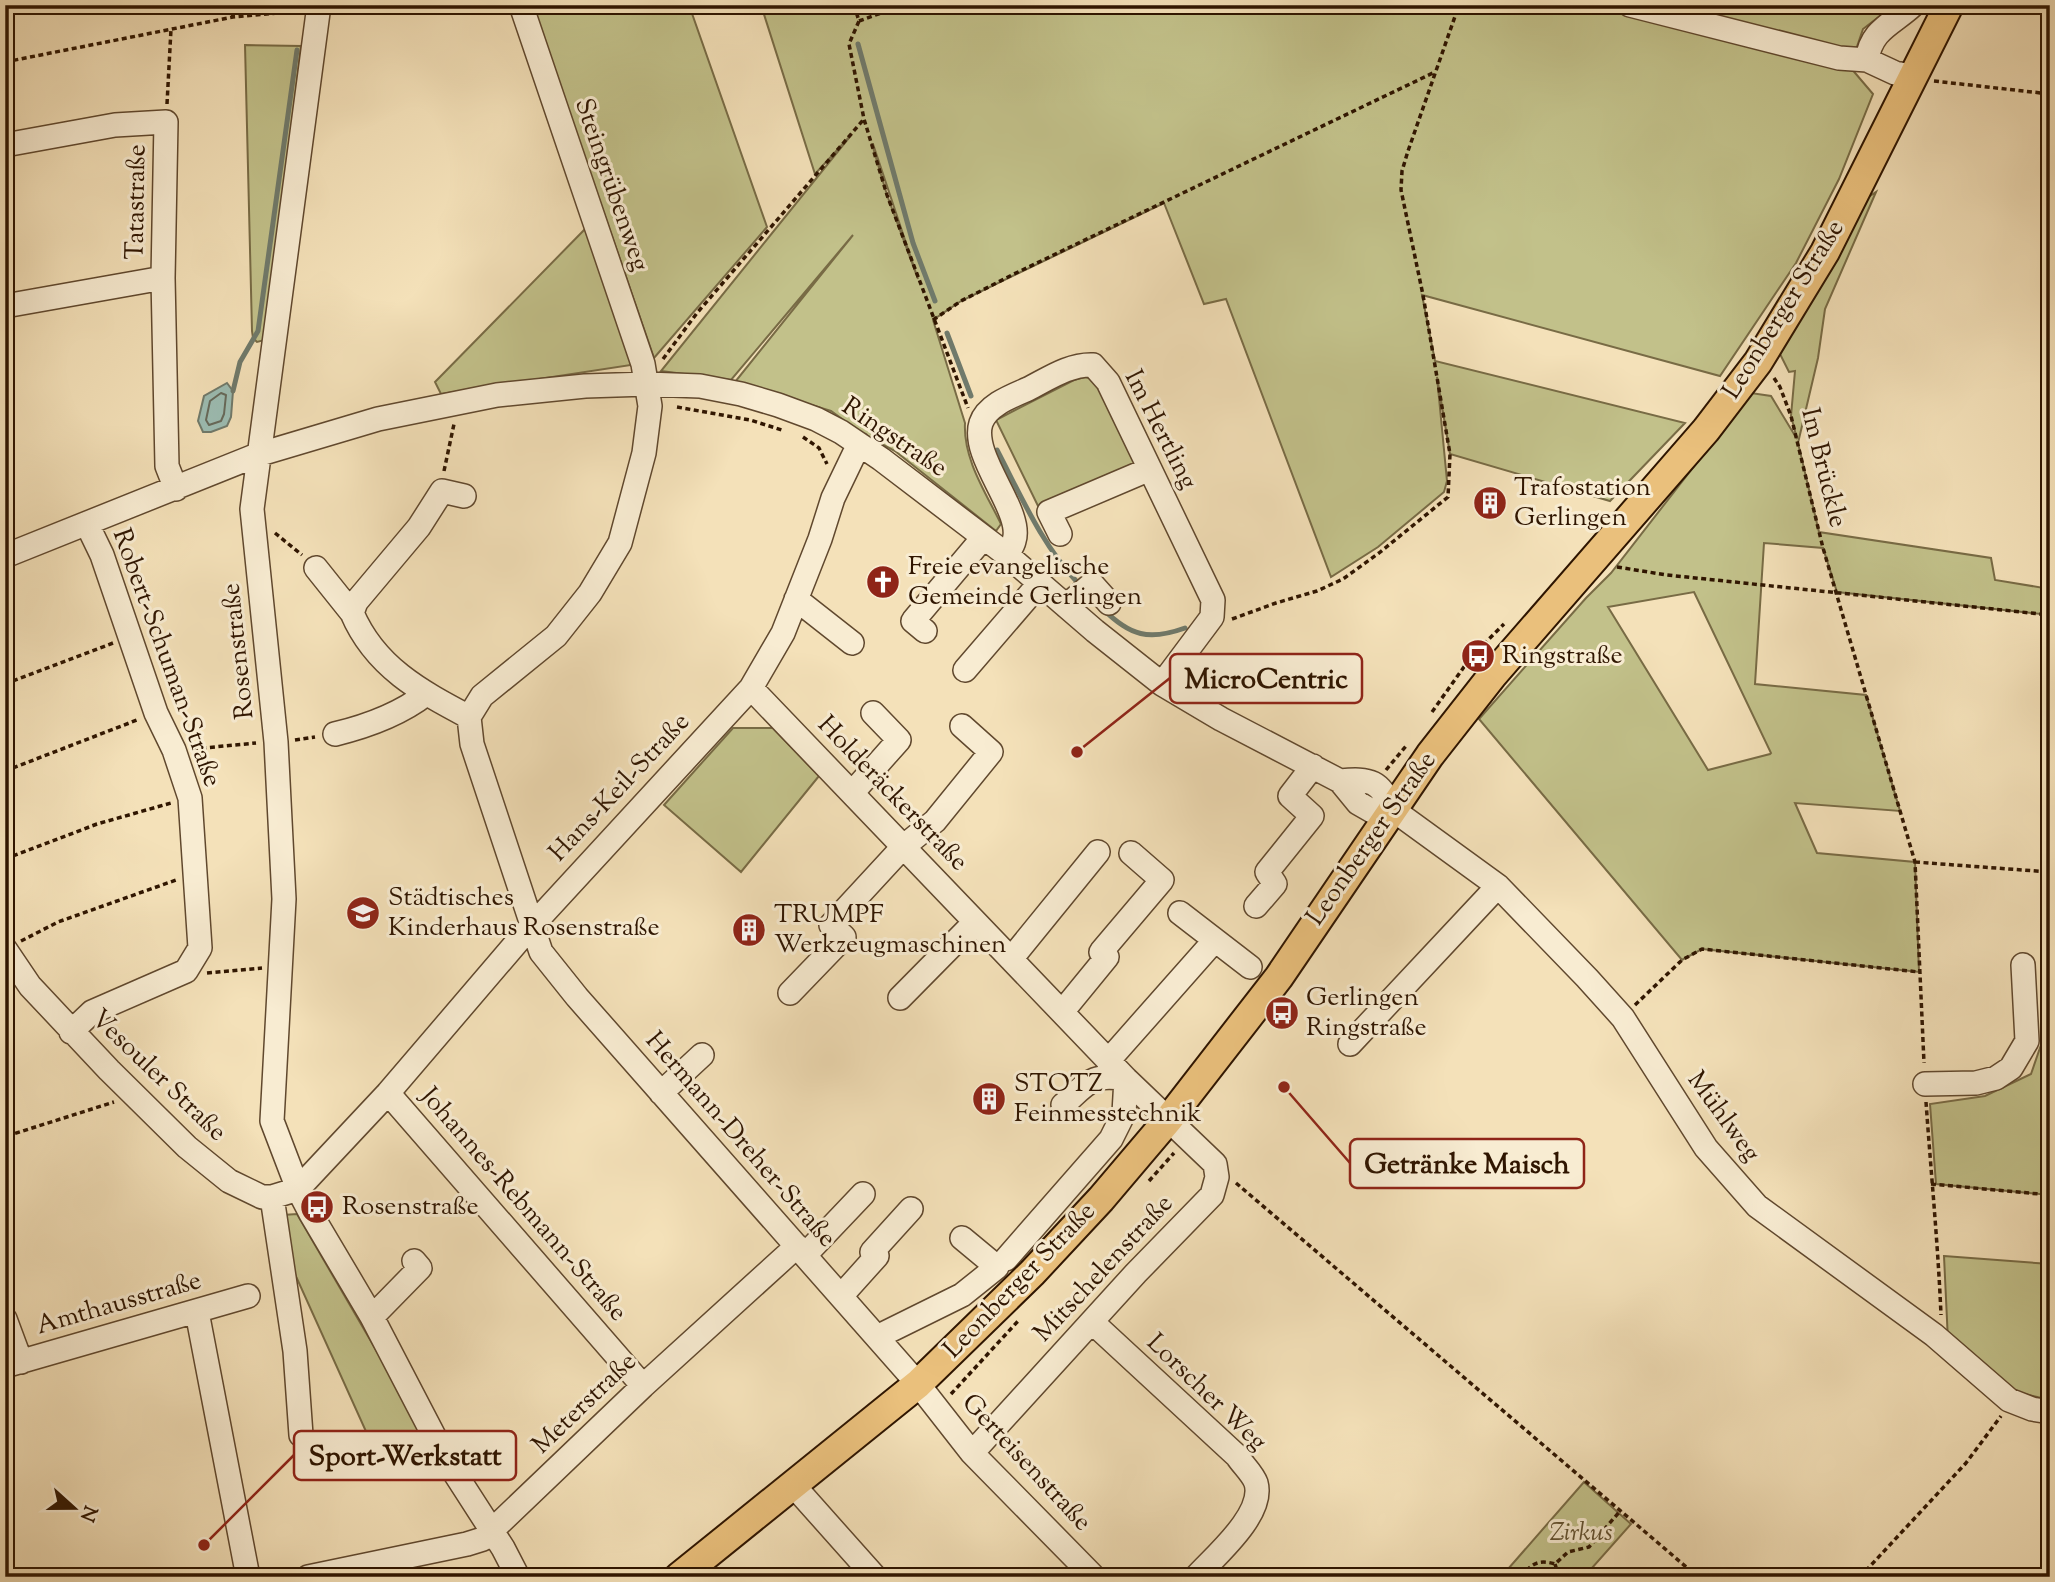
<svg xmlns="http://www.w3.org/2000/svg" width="2055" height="1582" font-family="'Sorts Mill Goudy',serif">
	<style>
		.green { fill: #c2c18a; stroke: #786b45; stroke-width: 2; fill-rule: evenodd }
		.water { fill: #9cbdb3; stroke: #707a6b; stroke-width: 2 }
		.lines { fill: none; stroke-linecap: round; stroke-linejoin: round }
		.shore { stroke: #66695a; stroke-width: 2 }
		.stream { stroke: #707a6b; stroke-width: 5 }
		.minor-casing { stroke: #60482e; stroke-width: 26 }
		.major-casing { stroke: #2f1500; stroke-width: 32 }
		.path { stroke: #2f1500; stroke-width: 3.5; stroke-dasharray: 5 3.5; stroke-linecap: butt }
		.minor { stroke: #f8ecd2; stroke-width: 23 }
		.major { stroke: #eac07c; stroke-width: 28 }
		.labels { text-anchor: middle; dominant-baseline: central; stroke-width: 6; stroke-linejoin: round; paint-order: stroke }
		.street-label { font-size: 26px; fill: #2f1500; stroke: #f8ecd2 }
		.poi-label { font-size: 26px; fill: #2f1500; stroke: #f8ecd2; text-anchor: start }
		.park-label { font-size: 26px; font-style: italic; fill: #625130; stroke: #f8ecd2 }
		.leader { fill: none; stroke: #8f2418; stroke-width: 2.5 }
		.callout-dot { fill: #8f2418; stroke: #f8ecd2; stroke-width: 2.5 }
		.callout { fill: #f8ecd2; stroke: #8f2418; stroke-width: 2.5 }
		.callout-label { font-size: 28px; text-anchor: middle; font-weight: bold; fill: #2f1500 }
	</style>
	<rect width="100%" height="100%" fill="#f4e1b9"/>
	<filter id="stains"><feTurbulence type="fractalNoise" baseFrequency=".00286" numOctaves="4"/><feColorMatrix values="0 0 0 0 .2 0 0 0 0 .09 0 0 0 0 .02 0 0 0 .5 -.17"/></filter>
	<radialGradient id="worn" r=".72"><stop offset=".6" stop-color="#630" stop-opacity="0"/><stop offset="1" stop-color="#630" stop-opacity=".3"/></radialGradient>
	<!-- green -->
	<path class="green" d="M532,5H689L767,227L654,358Z
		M761,5H1894L1863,29L1850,67L1873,94L1839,179L1796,263L1720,376L1422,295L1435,361L1685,423L1610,501L1450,454L1437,377L1447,481L1444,492L1378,547L1331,577L1226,299L1204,304L1164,203L961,301L933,320L965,423C963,459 986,493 1001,524L996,531L895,451L863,434L831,411L735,382L853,235L731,380L661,371L852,134L815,174ZM872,144H873L918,279L887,195Z
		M245,45L301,46L268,334L265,340L257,342L253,338L252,331Z
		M1876,192L1825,309L1818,358L1798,443L1819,532L1991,558L1995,580L2050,589V615L1837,592L1823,548L1764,543L1755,684L1866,695L1900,811L1795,803L1817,853L1915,862L1919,972L1702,949L1682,960L1479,719L1586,598L1611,573L1751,393L1771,396L1797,439L1791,416L1795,371L1789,372L1780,354L1867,198ZM1694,592L1771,753L1770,754L1708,770L1608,607Z
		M589,225L627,345L631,365L441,394L435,382Z
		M1085,377L1098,380L1137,467L1040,510L996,420L1074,380Z
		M733,728H773L819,776L741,872L664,805Z
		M2042,1042L2049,1195L1936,1184L1930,1104L1985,1096L2031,1074Z
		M297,1214L440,1460L387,1478L285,1252L283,1215Z
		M1944,1256L2050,1264V1400L2016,1392L1948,1341Z
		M1584,1482L1631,1524L1584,1577H1501Z"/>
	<!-- water -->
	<path class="water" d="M227,383L233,391L231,417L227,426L211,432H203L198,421L204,396Z"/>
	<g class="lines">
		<!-- shore -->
		<path class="shore" d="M221,393L226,395L224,414L221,421L209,425L206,420L210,401Z"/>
		<!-- stream -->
		<path class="stream" d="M846,5L848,11
			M858,44L913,243L935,301
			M947,333L971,396
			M233,391L240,362L258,331L297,50
			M997,450C1021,496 1042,545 1078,583
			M1103,609C1130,636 1149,641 1185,628"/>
		<!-- minor casing -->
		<g class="minor-casing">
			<path id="minor" d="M319,5L252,509L276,742L284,899L272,1121L298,1189L311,1214L372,1317L447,1461L503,1548L518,1577
				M521,5L643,364L650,406L644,453L620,543L590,593L556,636L482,696L469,717L472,744L541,952L577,997L918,1384L972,1453L1094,1577
				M1630,5L1839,58L1867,60
				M1911,76L1895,73L1867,60C1871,29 1893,24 1913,5
				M5,145L115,125L166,122L163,278L167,466L176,489
				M5,306L163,278
				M464,496L442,491L419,527L356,602L352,613C375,667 420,691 469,717
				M1060,534L1049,512L1150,469
				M1007,555C1009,551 1013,546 1014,541C1024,511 970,457 981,423C987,405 1012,396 1028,389C1048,379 1069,364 1093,365L1108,382L1213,600L1212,617L1162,684
				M5,556L257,455L378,419L497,395L585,386L647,384L700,386L741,394L778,405L816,419L841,432L881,459L1007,555L1095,631L1162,684L1221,719L1340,781L1358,803L1372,811L1392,809
				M316,568L352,613
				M796,599L852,643
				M1066,606L1092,584L1109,603
				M925,631L913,621L983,538
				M965,670L1039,584
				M751,688L1126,1079L1215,1164L1217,1177L1212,1195L1136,1273L972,1453
				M335,734C368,726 399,715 426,694
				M1340,781C1370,778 1381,781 1392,809
				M852,793L899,740L873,713
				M1392,809L1498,886L1587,978L1623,1018L1706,1148L1757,1206L1934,1335L2009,1400L2032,1409L2050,1412
				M1256,906L1275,884L1267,872L1312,816L1290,796L1313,766
				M1180,913L1250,967
				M5,949L30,986L109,1070L187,1147L229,1181L262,1197H272L298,1189L388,1093L518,941L751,688L783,633L820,539L833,498L859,444
				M1011,959L1098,852
				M790,993L844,937L831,925L903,847L935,821L991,752L962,726
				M900,998L975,922
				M1062,1012L1107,957L1101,952L1162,880L1131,853
				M71,1032L92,1012L186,971L200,948L190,798L174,750L156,713L102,555L87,524
				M1350,1044L1498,886
				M1108,1061L1215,940
				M1925,1084L1976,1083L1996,1078L2011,1068L2027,1041L2023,965
				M388,1093L643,1386
				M661,1093L702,1055
				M272,1197L295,1351L301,1435
				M805,1255L863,1194
				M1006,1259L1111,1139L1124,1113L1126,1079C1091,1073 1088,1083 1063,1105
				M841,1296L877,1256L872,1252L911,1209
				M197,1312L248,1577
				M372,1317L420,1268L414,1261
				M5,1319L21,1362
				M1092,1322L1237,1456C1242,1464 1253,1474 1256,1483C1265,1514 1215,1556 1196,1577
				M877,1337L962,1295L997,1267L962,1238
				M5,1366L248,1296
				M794,1486L875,1577
				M308,1577L467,1544L483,1539L643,1386L797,1246"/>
		</g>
		<!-- major casing -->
		<g class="major-casing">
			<path id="major" d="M679,1577L918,1384L1032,1273L1101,1199L1168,1120L1279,977L1430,755L1492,676L1706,430L1758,362L1825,252L1949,5"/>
		</g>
		<!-- path -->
		<path class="path" d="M231,5L233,17
			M854,5L859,21L849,44L864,119L887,195L968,408
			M859,21L903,5
			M5,62L233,17L300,11
			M1934,81L2050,94
			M167,104L171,29
			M933,320L961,301L1014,274L1435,72
			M663,359L697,313L864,119
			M1774,378L1780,387L1791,416L1823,548L1915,862L1924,1063
			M677,407L750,420L782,430
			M803,437L819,448L827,464
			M444,471L454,424
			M275,533L302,555
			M1617,567L1667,575L2050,615
			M1232,619L1276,603L1317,591L1343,579L1379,553L1448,497L1450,454L1423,295L1401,190L1402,171L1408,151L1459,5
			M5,684L113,643
			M1432,712L1471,657L1504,624
			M295,740L315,737
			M193,749L256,743
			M1386,770L1406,746
			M5,771L137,720
			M5,859L97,824L171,803
			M1915,862L2050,872
			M21,941L58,922L176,880
			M207,973L262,968
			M1635,1005L1682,960L1702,949L1919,972
			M1926,1102C1931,1173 1938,1244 1941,1315
			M7,1136L114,1102
			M1149,1181L1174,1153
			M1236,1183L1698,1577
			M1931,1184L2050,1195
			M951,1394L1019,1320
			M1555,1564L1559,1577
			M1521,1577C1531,1564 1538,1559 1555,1564L1568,1552L1589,1547L1621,1510
			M1860,1577L1966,1463L2001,1416"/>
		<!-- minor -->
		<use href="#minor" class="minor"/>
		<!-- major -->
		<use href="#major" class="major"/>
	</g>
	<!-- icons -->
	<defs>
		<g id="building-disc" transform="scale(1.75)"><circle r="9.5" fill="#8f2418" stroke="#f8ecd2"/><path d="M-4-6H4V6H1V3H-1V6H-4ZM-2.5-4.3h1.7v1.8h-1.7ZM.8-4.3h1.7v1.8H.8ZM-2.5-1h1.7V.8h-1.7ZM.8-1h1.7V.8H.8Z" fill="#fff"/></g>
		<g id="church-disc" transform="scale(1.75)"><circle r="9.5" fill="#8f2418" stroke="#f8ecd2"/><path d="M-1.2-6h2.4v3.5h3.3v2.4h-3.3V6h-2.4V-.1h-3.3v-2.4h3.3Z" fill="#fff"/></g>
		<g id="bus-disc" transform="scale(1.75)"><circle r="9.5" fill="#8f2418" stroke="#f8ecd2"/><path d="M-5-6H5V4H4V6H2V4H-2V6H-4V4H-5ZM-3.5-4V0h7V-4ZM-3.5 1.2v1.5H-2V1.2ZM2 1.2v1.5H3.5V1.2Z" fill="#fff"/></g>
		<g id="school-disc" transform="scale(1.75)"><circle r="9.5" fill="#8f2418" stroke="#f8ecd2"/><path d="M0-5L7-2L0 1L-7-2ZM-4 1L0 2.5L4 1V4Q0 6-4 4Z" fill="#fff"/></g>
	</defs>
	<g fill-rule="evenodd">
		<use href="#building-disc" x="1490" y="503"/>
		<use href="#church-disc" x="883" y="582"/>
		<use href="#bus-disc" x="1478" y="656"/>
		<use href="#school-disc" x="363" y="913"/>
		<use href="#building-disc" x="749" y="930"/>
		<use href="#bus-disc" x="1282" y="1013"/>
		<use href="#building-disc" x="989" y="1099"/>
		<use href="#bus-disc" x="317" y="1207"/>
	</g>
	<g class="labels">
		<!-- street labels -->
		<g class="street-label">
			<text transform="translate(611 185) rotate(71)">Steingrübenweg</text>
			<text transform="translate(137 202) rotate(-89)">Tatastraße</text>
			<text transform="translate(1784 310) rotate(-58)">Leonberger Straße</text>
			<text transform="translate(1160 430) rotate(63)">Im Hertling</text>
			<text transform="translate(894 438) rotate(34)">Ringstraße</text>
			<text transform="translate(1823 468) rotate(76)">Im Brückle</text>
			<text transform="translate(239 651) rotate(-96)">Rosenstraße</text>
			<text transform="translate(166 658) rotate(70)">Robert-Schuman-Straße</text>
			<text transform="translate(620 788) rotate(-47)">Hans-Keil-Straße</text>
			<text transform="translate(892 794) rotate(46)">Holderäckerstraße</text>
			<text transform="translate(1372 839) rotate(-55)">Leonberger Straße</text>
			<text transform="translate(158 1076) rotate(44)">Vesouler Straße</text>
			<text transform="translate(1723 1117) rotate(54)">Mühlweg</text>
			<text transform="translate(740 1140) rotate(49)">Hermann-Dreher-Straße</text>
			<text transform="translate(523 1205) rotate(49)">Johannes-Rebmann-Straße</text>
			<text transform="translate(1104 1269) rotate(-47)">Mitschelenstraße</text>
			<text transform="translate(1020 1281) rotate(-46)">Leonberger Straße</text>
			<text transform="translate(119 1304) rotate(-16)">Amthausstraße</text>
			<text transform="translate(1206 1393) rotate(44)">Lorscher Weg</text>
			<text transform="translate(585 1404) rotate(-44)">Meterstraße</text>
			<text transform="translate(1026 1463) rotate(47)">Gerteisenstraße</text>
		</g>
		<!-- poi labels -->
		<g class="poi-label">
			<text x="1514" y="488">Trafostation<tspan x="1514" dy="30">Gerlingen</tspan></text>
			<text x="908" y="567">Freie evangelische<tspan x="908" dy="30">Gemeinde Gerlingen</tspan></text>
			<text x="1502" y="656">Ringstraße</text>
			<text x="388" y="898">Städtisches<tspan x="388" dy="30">Kinderhaus Rosenstraße</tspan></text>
			<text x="774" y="915">TRUMPF<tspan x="774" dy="30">Werkzeugmaschinen</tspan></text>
			<text x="1306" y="998">Gerlingen<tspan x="1306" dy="30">Ringstraße</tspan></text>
			<text x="1014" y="1084">STOTZ<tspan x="1014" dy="30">Feinmesstechnik</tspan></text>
			<text x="342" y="1207">Rosenstraße</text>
		</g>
		<!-- park labels -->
		<g class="park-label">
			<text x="1581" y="1533">Zirkus</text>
		</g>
	</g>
	<!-- callouts -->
	<path class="leader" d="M1077 752L1170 678M1284 1087L1350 1163M204 1545L294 1455"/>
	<g class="callout-dot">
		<circle cx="1077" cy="752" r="7"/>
		<circle cx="1284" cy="1087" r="7"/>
		<circle cx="204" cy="1545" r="7"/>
	</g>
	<g class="callout">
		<rect x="1170" y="654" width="192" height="49" rx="7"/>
		<rect x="1350" y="1139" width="234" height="49" rx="7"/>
		<rect x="294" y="1431" width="222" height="49" rx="7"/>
	</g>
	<g class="callout-label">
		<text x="1266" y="688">MicroCentric</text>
		<text x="1467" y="1173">Getränke Maisch</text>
		<text x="405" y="1465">Sport-Werkstatt</text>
	</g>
	<!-- margin -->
	<rect width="2055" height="1582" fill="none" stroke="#f4e1b9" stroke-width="28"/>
	<rect x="7" y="7" width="2041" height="1568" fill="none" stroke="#2f1500" stroke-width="3.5"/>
	<rect x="14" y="14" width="2027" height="1554" fill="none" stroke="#2f1500" stroke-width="2"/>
	<!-- north arrow -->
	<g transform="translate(74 1508) rotate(111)" stroke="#f8ecd2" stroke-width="5" paint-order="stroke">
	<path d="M0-5L12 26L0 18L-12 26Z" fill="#2f1500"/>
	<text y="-10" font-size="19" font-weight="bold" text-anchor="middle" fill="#2f1500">N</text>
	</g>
	<rect width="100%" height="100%" filter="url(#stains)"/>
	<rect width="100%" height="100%" fill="url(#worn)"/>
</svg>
